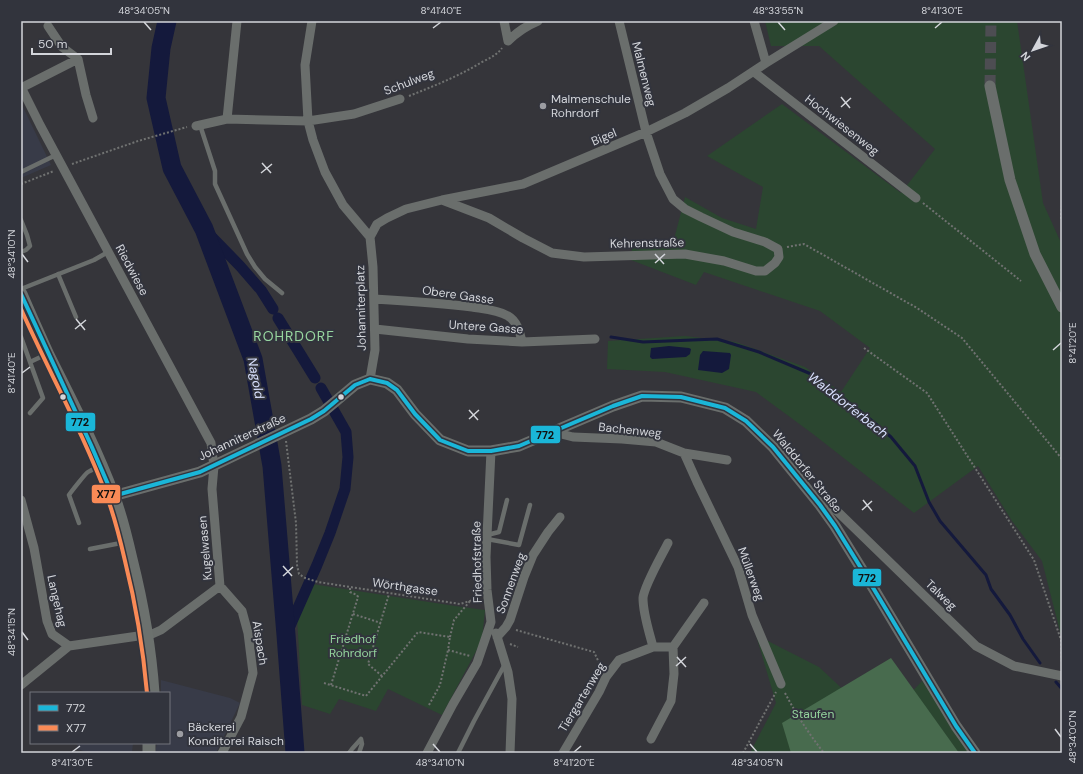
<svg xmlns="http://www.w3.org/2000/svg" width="1083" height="774" font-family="'DM Sans',sans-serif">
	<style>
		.built { fill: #383b48 }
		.green { fill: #2b4630 }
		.forest { fill: #486b4e }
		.water { fill: #14193c }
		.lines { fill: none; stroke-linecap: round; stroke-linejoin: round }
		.stream { stroke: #14193c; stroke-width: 3 }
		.canal { stroke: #14193c; stroke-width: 11 }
		.river { stroke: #14193c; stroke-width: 19 }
		.tertiary-tunnel { stroke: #4d4d52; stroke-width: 11; stroke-dasharray: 11 5.5; stroke-linecap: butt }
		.path { stroke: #707271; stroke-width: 2; stroke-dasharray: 2 2; stroke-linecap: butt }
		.service { stroke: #6a6e6c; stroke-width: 4.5 }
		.minor { stroke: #6a6e6c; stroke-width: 9 }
		.tertiary { stroke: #6a6e6c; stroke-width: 11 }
		.secondary { stroke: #6c716e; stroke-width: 13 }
		.bus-1-casing { stroke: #32343d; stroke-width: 7 }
		.bus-2-casing { stroke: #32343d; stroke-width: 7 }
		.bus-1 { stroke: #1ab6d8; stroke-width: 4 }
		.bus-2 { stroke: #f98a56; stroke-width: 4 }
		.ticks { fill: none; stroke: #d3d5da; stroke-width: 1.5 }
		.poi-dot { fill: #9c9da2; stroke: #32343d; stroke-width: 1.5 }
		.bus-dot { fill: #d3d5da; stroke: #32343d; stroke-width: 1.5 }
		.labels { text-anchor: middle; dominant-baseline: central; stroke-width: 4; stroke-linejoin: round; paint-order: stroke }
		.street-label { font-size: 12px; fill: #d3d5da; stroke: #32343d }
		.poi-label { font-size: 12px; fill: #d3d5da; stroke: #32343d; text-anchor: start }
		.park-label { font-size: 12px; fill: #94d49d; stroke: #32343d }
		.water-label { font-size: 13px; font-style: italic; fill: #dae2ff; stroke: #32343d }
		.quarter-label { font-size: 14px; letter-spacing: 1px; fill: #98d7a0; stroke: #32343d }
		.line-badge { stroke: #32343d; stroke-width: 1.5 }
		.pale-badge-label { font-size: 11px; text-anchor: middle; font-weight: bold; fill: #111 }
		.neatline { fill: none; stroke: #d3d5da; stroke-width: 1.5 }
		.ticks-label { font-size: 10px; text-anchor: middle; fill: #d3d5da }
	</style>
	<rect width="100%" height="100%" fill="#35353a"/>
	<!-- built -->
	<path class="built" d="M21,103L51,165L21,178Z
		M161,680L230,698L240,703L216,753H155L157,743H169V693H161Z
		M78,743H133L132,753H90L77,749Z"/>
	<!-- green -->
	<path class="green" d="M765,21H1017L1043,203L1062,245V639L1042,561L1012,521L978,466L914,513L813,434L756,392L665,372L607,369L608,341L685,336L736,342L805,367L841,392L870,348L820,311L704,272L696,285L631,260L632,248L672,247L685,197L722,218L756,229L763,187L707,156L782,104L901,193L935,149L819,46H771Z
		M312,584L455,606L485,610L482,640L442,715L388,689L376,711L339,699L330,714L302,705L297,617Z
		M756,635L819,667L881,725L922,681L971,753H750L776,703Z"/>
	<!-- forest -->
	<path class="forest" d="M891,658L959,753H791L782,723Z"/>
	<!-- water -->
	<path class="water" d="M669,346L689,348L691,349L690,354L686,357L652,359L650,357L651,348Z
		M703,351L730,353L731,355L729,369L722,373L698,370L700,355Z"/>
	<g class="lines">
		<!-- stream -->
		<path class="stream" d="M611,337L643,342L717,339L759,352L811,374L865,415L891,437L915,466L929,502L940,521L986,575L991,589L1010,615L1023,639L1040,663
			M1056,682L1062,689"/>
		<!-- canal -->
		<path class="canal" d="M204,229L240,266L261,290L273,309
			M278,318L315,378
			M286,635L317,565L330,533L345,489L348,457L346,432L321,388"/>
		<!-- river -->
		<path class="river" d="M167,21L161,48L156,98L172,168L204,229L253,359L272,466L286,635L295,753"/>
		<!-- tertiary-tunnel -->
		<path class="tertiary-tunnel" d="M990,86L991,21"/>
		<!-- path -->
		<path class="path" d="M409,96C434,86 459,76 482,62C490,58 497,55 502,48
			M72,164L138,141L187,127
			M21,184L54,171
			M923,203L1021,281
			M1062,205L1061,217L1062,221
			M787,247L804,244L917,308L962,338L1062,459
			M864,348L927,393L1034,560L1061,640L1062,667
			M286,441L296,523L297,565L299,574L305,578L318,582L460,604L470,601L479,594
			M353,614L381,623
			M516,630L594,652L602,669
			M450,637L454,620L470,601
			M510,644L518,647
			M382,676L368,664L389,594
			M324,683L366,696L418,632L450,637L448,650L470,656
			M331,685L358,597L357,595L350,592V588
			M785,693C796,714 809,734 824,753
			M429,705L440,685L448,650
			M743,753L776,692"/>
		<!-- service -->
		<path class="service" d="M200,125L215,171V184L247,254L255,267L265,279L282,293
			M21,172L56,155
			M21,220L27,235L30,246L26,250L21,252
			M58,274L76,317
			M21,289L94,260L108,252
			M21,337L43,398L30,413
			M30,362L47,354
			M79,523L69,495C71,492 85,474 88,472C91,470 96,468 100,467
			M487,535L499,532L507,500
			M487,539L519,545L530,505
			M90,549L126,542
			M349,753L352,749L361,739L362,744L359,753
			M458,753L474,721L505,664"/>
		<!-- minor -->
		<path class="minor" d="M312,21L305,65L308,121L313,140L325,172L343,205L370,237
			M504,21L508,41C517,32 526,26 538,21
			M754,21L766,63
			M48,26L62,47L78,59L86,95L93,118
			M754,72L916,198
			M21,87L40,125L211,443L214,466L212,489L220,586L161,630L152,634L69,646L52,634L47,621L34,548L21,500
			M21,88L78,59
			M227,119L237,21
			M196,126L227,119L308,121L354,114L400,99
			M442,200L489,218L523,238L552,253L584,257L685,254L724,261L756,271H765L775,263L779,257L778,249L765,242L733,232L701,217L685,209L673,199L660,174L646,132L619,21
			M370,237L377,224L387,218L406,209L442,200L523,184L646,132L685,113L728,88L766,63L834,21
			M370,237L373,267L375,350L370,379
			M374,299C407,301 440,303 472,307C484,309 498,310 508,316C517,321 520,332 522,342
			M375,329L468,339L522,342L595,339
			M553,432L573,437L622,439L656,442L684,453L727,460
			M684,453L697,482L738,567L752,615L781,684
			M820,505L828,504L838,512L976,646L1014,666L1062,676
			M220,586L242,611L248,633L253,673L241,717L222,753
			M496,633L508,672L512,699L510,753
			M497,637L506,627L510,620L524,577L533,555L548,532L560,517
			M653,647C649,631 643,614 643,598C644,586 662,555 668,543
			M673,647L704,603
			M21,685L69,646
			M651,739L671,701L674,674L673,647
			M427,753L453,704L477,663L491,622L487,590L486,557L491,451
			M563,753L599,692L606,677L619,660L653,647H673"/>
		<!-- tertiary -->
		<path class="tertiary" d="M990,86L1010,180L1035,254L1062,307
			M113,496L200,472L311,419L324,411L355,385L370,379L387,383L397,390L415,414L440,440L468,451H491L519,446L613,406L642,396L681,397L725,408L746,421L773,447L820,505L835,526L869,581L956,726L975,753"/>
		<!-- secondary -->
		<path class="secondary" d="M21,294C30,315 39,335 48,355C71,401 95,447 113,495C121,516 126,537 131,559C142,603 150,648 153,693
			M149,753V743"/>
		<!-- bus-1 casing -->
		<g class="bus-1-casing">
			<path id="bus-1" d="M21,294L91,445L113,496
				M370,379L387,383L397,390L415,414L440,440L468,451H491L519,446L613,406L642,396L681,397L725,408L746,421L773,447L820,505L835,526L869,581L956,726L975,753
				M113,496L200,472L311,419L324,411L355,385L370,379"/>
		</g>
		<!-- bus-2 casing -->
		<g class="bus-2-casing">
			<path id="bus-2" d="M21,309C49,372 83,432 107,497C115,518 120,539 125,561C136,605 143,648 147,693"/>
		</g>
		<!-- bus-1 -->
		<use href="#bus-1" class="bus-1"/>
		<!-- bus-2 -->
		<use href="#bus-2" class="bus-2"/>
	</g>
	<!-- ticks -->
	<path class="ticks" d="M144,22L151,30M778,22L785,30M433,28L441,22M935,28L942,22M841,97L850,108M841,107L851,98M262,163L271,173M261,173L272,164M22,254L28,262M655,254L664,264M655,263L665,254M76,319L85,330M75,329L86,320M1053,350L1061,343M22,373L30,367M469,410L478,420M469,419L479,410M863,500L872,511M862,510L872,501M283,566L292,576M283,576L293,567M22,632L28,640M677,657L686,667M676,666L686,657M1055,729L1061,737M433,744L440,752M750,744L757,752M72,752L80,746M574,752L581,746"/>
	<!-- markers -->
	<g class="poi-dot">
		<circle cx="543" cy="106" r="4"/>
		<circle cx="180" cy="734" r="4"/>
	</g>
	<g class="bus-dot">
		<circle cx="63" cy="397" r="3.5"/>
		<circle cx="341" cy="397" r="3.5"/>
	</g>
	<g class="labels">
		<!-- street labels -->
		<g class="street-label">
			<text transform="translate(644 74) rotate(76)">Malmenweg</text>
			<text transform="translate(409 82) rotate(-21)">Schulweg</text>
			<text transform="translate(842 125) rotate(38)">Hochwiesenweg</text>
			<text transform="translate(604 137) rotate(-23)">Bigel</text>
			<text transform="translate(647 243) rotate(-1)">Kehrenstraße</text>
			<text transform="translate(132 270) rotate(62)">Riedwiese</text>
			<text transform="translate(458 295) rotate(8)">Obere Gasse</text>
			<text transform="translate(361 308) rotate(-91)">Johanniterplatz</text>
			<text transform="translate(486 327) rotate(4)">Untere Gasse</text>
			<text transform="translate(630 430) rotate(6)">Bachenweg</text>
			<text transform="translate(242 437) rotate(-25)">Johanniterstraße</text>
			<text transform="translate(807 471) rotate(51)">Walddorfer Straße</text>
			<text transform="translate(205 548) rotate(-95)">Kugelwasen</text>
			<text transform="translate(477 562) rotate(-91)">Friedhofstraße</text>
			<text transform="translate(751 574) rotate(70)">Müllerweg</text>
			<text transform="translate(511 583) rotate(-70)">Sonnenweg</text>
			<text transform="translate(405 587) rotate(8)">Wörthgasse</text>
			<text transform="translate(941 595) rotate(44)">Talweg</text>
			<text transform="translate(57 601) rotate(77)">Langehag</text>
			<text transform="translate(260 643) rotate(81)">Aispach</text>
			<text transform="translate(582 697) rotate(-59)">Tiergartenweg</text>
		</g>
		<!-- poi labels -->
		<g class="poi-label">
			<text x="551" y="99">Malmenschule<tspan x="551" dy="14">Rohrdorf</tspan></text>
			<text x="188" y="727">Bäckerei<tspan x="188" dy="14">Konditorei Raisch</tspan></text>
		</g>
		<!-- park labels -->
		<g class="park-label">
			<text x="353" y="639">Friedhof<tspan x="353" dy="14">Rohrdorf</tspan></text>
			<text x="813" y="714">Staufen</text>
		</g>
		<!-- water labels -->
		<g class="water-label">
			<text transform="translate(256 378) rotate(79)">Nagold</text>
			<text transform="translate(848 405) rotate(38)">Walddorferbach</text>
		</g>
		<!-- quarter labels -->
		<g class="quarter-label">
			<text x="294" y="336">ROHRDORF</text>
		</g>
	</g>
	<g class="line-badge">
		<rect x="65" y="412" width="31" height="20" rx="4" fill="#1ab6d8"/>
		<rect x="530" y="425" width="31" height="19" rx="4" fill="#1ab6d8"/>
		<rect x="91" y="484" width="30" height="20" rx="4" fill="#f98a56"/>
		<rect x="852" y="568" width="30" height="19" rx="4" fill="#1ab6d8"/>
	</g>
	<g class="pale-badge-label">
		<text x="80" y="426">772</text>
		<text x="545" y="439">772</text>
		<text x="106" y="498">X77</text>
		<text x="867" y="582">772</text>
	</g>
	<!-- border -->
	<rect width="1083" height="774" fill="none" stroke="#32343d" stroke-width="44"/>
	<!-- legend -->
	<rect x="30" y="692" width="140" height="52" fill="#32343d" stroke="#72747c"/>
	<rect x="38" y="705" width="20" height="6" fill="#1ab6d8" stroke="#72747c"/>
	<text x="66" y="712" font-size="12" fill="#d3d5da">772</text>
	<rect x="38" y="725" width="20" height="6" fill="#f98a56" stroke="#72747c"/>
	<text x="66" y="732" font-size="12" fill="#d3d5da">X77</text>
	<!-- north arrow -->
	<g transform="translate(1033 50) rotate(230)" stroke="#32343d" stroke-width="3" paint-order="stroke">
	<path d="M0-3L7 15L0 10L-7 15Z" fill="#d3d5da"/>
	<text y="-6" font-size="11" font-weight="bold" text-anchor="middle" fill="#d3d5da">N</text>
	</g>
	<!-- scale -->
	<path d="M32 48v6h79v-6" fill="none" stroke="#d3d5da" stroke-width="2"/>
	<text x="38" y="48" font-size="12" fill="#d3d5da" stroke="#32343d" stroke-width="3" paint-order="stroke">50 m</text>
	<rect x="22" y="22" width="1039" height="730" class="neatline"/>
	<g class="ticks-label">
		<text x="144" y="14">48°34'05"N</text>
		<text x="441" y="14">8°41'40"E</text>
		<text x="778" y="14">48°33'55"N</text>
		<text x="942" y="14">8°41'30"E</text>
		<text transform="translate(11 254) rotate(-90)" y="4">48°34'10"N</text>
		<text transform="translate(1072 343) rotate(-90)" y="4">8°41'20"E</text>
		<text transform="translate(11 373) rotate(-90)" y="4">8°41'40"E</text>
		<text transform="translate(11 632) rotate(-90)" y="4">48°34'15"N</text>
		<text transform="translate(1072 737) rotate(-90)" y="4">48°34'00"N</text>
		<text x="72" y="766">8°41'30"E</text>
		<text x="440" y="766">48°34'10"N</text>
		<text x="574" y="766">8°41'20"E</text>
		<text x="757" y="766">48°34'05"N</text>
	</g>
</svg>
